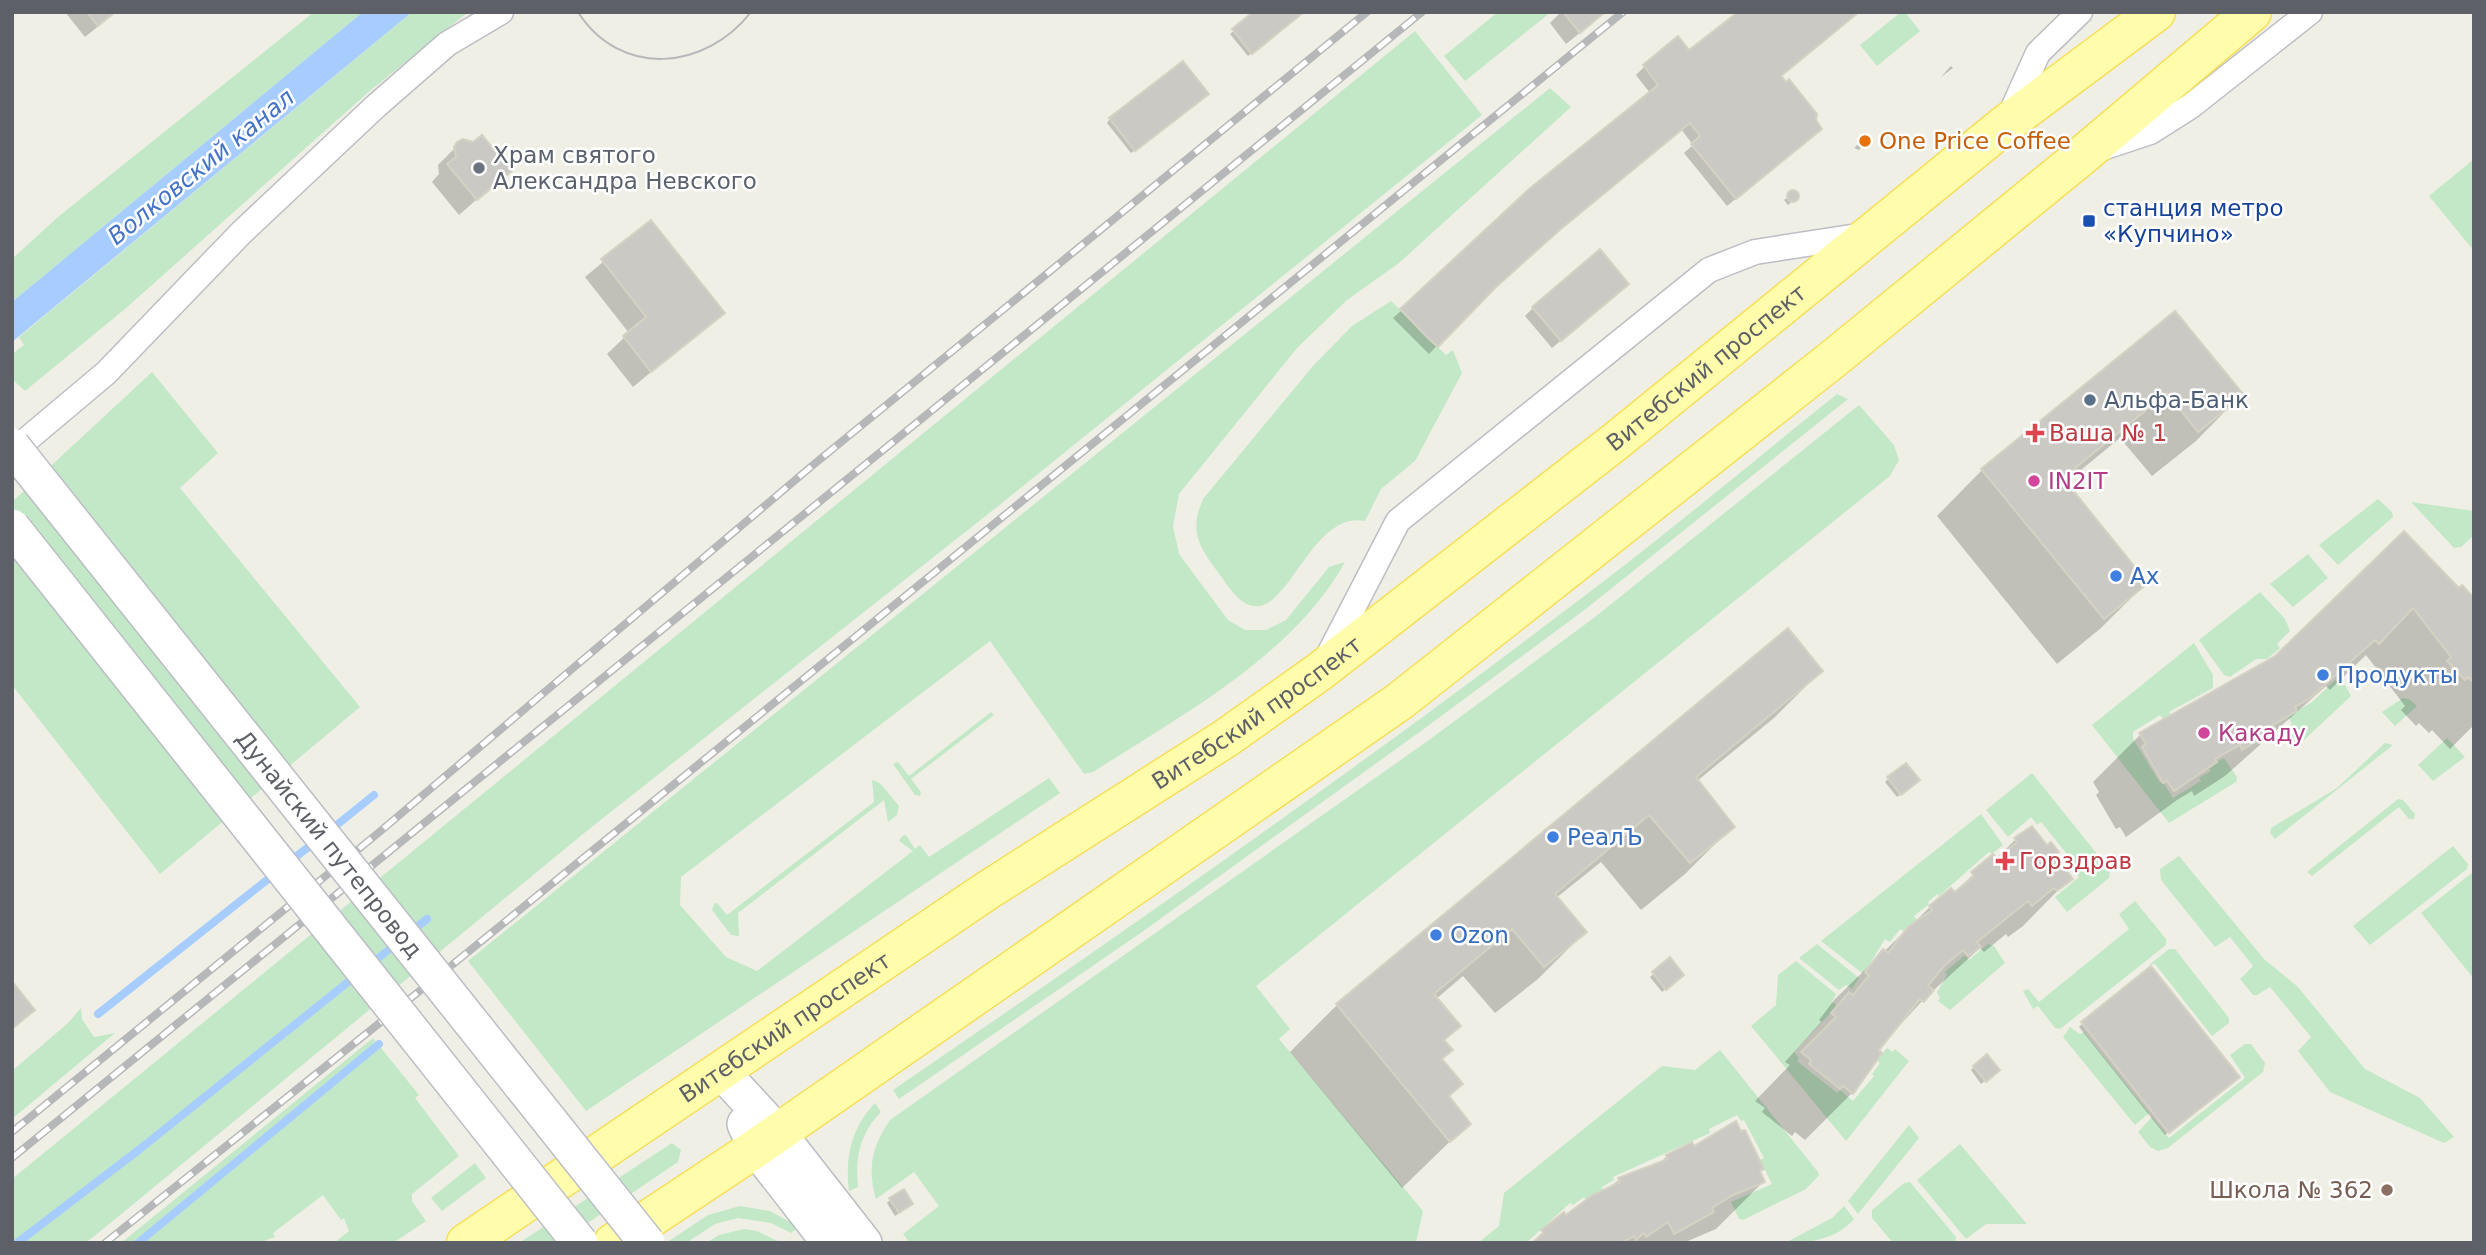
<svg xmlns="http://www.w3.org/2000/svg" width="2486" height="1255" font-family="'DejaVu Sans',sans-serif">
	<style>
		.green { fill: #c2e8c7 }
		.water { fill: #a7cdff }
		.shadow { fill: #0003 }
		.lines { fill: none; stroke-linecap: round; stroke-linejoin: round }
		.stream { stroke: #a7cdff; stroke-width: 8 }
		.building { fill: #cbc9c3; stroke: #d5d2c4; stroke-width: 2 }
		.minor-casing { stroke: #bdbec5; stroke-width: 27 }
		.secondary-casing { stroke: #bbbdc4; stroke-width: 38 }
		.primary-casing { stroke: #f6df59; stroke-width: 41 }
		.minor { stroke: #fff; stroke-width: 24 }
		.secondary { stroke: #fff; stroke-width: 35 }
		.primary { stroke: #fffcac; stroke-width: 38 }
		.tram { stroke: #b6b7b8; stroke-width: 2 }
		.rail-casing { stroke: #b6b7b8; stroke-width: 8 }
		.rail { stroke: #fff; stroke-width: 5; stroke-dasharray: 16; stroke-linecap: butt }
		.secondary-bridge-casing { stroke: #bbbdc4; stroke-width: 38; stroke-linecap: butt }
		.secondary-bridge { stroke: #fff; stroke-width: 35 }
		.food-dot { fill: #e8710a; stroke: #fff; stroke-width: 2.5 }
		.worship-dot { fill: #6b7280; stroke: #fff; stroke-width: 2.5 }
		.transit-dot { fill: #1a4fb4; stroke: #fff; stroke-width: 2.5 }
		.service-dot { fill: #5c6f8a; stroke: #fff; stroke-width: 2.5 }
		.health-dot { fill: #e0444e; stroke: #fff; stroke-width: 2.5 }
		.hotel-dot { fill: #d1479c; stroke: #fff; stroke-width: 2.5 }
		.shop-dot { fill: #3f7fe0; stroke: #fff; stroke-width: 2.5 }
		.education-dot { fill: #8d6e63; stroke: #fff; stroke-width: 2.5 }
		.labels { text-anchor: middle; dominant-baseline: central; stroke-width: 5; stroke-linejoin: round; paint-order: stroke }
		.food-label { font-size: 23px; fill: #c56008; stroke: #fff; text-anchor: start }
		.worship-label { font-size: 23px; fill: #5b616d; stroke: #fff; text-anchor: start }
		.transit-label { font-size: 23px; fill: #164399; stroke: #fff; text-anchor: start }
		.street-label { font-size: 23px; fill: #5d6067; stroke: #fff }
		.service-label { font-size: 23px; fill: #4e5e75; stroke: #fff; text-anchor: start }
		.health-label { font-size: 23px; fill: #be3a42; stroke: #fff; text-anchor: start }
		.hotel-label { font-size: 23px; fill: #b23c85; stroke: #fff; text-anchor: start }
		.shop-label { font-size: 23px; fill: #366cbe; stroke: #fff; text-anchor: start }
		.education-label { font-size: 23px; fill: #785e54; stroke: #fff; text-anchor: end }
		.water-label { font-size: 24px; font-style: italic; fill: #4473c8; stroke: #fff }
	</style>
	<rect width="100%" height="100%" fill="#f0efe6"/>
	<!-- green -->
	<path class="green" d="M314,12H363L12,302V259L58,217Z
		M412,12H468L372,89L125,309L25,391L12,379V354L24,345L19,337Z
		M1498,12H1551L1465,81L1444,56Z
		M1901,12H1905L1920,31L1877,66L1860,45Z
		M1415,31L1482,115L1002,503L583,834L97,1234L85,1243H12V1179Z
		M1550,88L1571,107L1399,263L1347,300L1297,348L1179,494L1173,526L1179,554L1228,620L1245,630H1266L1286,620L1329,567L1345,562C1294,655 1180,716 1093,772L1084,774L990,641L681,877L680,905L726,957L757,971L913,851L899,841L902,836L906,835L915,849L920,845L929,857L1049,778L1060,793L586,1111L468,961Z
		M2474,159V251L2429,196Z
		M1391,301L1446,355L1453,350L1462,373L1415,461L1381,489L1365,521C1300,508 1281,665 1225,582C1217,570 1207,559 1201,546C1193,528 1196,516 1203,499L1313,366L1352,326Z
		M152,372L218,453L180,488L360,707L160,874L12,685V502Z
		M1837,394L1848,399L1587,608L1421,731L1142,932L899,1099L893,1090C1125,931 1356,770 1579,600C1667,534 1751,463 1837,394Z
		M1859,405L1894,445L1899,460L1890,476L1256,986L1290,1029L1279,1039L1423,1211L1416,1243H910L903,1234L939,1206L914,1172L876,1199C867,1168 872,1146 890,1120L1429,740L1595,617Z
		M2378,499L2392,512L2393,517L2338,565L2319,545Z
		M2411,502L2474,511V535L2461,547L2454,548Z
		M2308,554L2328,578L2293,607L2270,584Z
		M2260,592L2285,619L2290,631L2277,644L2280,648L2267,659H2256L2230,677L2224,675L2199,640Z
		M2194,643L2213,675V688L2169,712L2171,714L2163,719L2160,715L2133,732V739L2160,783L2163,782L2173,798L2201,781L2199,778L2211,771L2208,767L2224,758L2237,777L2236,782L2169,823L2092,725Z
		M2335,680L2345,685L2351,696L2304,740L2292,742L2287,727L2292,724L2288,716L2312,702Z
		M2403,698L2409,699L2417,706L2395,726L2382,712Z
		M991,712L994,715L911,779L921,792L920,796L915,795L893,764L898,762L909,776Z
		M2447,738L2465,757L2433,781L2418,765Z
		M2385,743L2393,745L2275,839L2270,833L2271,828L2337,788Z
		M2032,773L2110,870L2109,878L2067,912L2055,897L2079,877L2068,862L2071,859L2041,822L2037,825L2031,817L2008,837L1986,810Z
		M872,780L880,783L899,806L897,815L888,822L884,800L738,913L739,936L731,935L712,910L714,904L717,903L727,915L874,802Z
		M2398,799L2403,800L2415,814L2414,819H2409L2399,807L2312,876L2307,872Z
		M1981,814L2003,845L1992,854L1989,852L1939,896L1937,894L1928,902L1929,904L1914,916L1917,920L1903,931L1900,929L1890,942L1885,939L1865,972L1862,973L1821,941Z
		M2453,846L2468,864L2467,869L2370,945L2353,926Z
		M2179,856L2264,959L2298,987L2365,1069L2420,1098L2454,1137L2444,1143L2330,1092L2298,1051L2311,1037L2270,987L2257,995H2253L2240,979L2253,966L2230,937L2215,947L2161,880L2160,869Z
		M2473,872L2474,873V979L2421,913Z
		M2135,901L2166,939V945L2060,1029L2055,1028L2038,1006L2033,1009L2023,991L2028,989L2039,1002L2129,929L2119,914Z
		M1817,944L1859,978L1852,989L1846,985L1839,990L1799,958Z
		M1988,944L1994,946L2005,963L1950,1010L1938,1001L1940,998L1937,992L1947,975L1945,972L1965,955L1969,960Z
		M2169,949H2175L2229,1018V1023L2212,1036L2155,964L2149,965Z
		M1796,961L1836,994L1832,1002L1837,1006L1794,1052L1799,1058L1797,1061L1837,1093L1840,1090L1853,1101L1874,1076L1872,1074L1880,1063L1877,1060L1887,1048L1893,1052L1895,1049L1909,1061L1846,1141L1751,1026L1776,1005L1778,975Z
		M81,1008L82,1019L94,1037L115,1033L12,1119V1071L68,1023Z
		M2070,1027L2080,1034L2084,1032L2149,1113L2135,1125L2063,1037Z
		M373,1038L419,1095L415,1098L459,1156L412,1194V1201L426,1221L393,1243H334L349,1231L344,1218L341,1220L323,1195L273,1233L275,1237L258,1243H121Z
		M2245,1044H2251L2265,1063L2263,1072L2168,1148L2158,1151L2150,1147L2138,1132L2152,1117L2169,1138L2245,1078L2230,1055Z
		M1720,1050L1818,1172L1819,1175L1806,1189L1743,1220L1739,1219L1731,1202L1772,1184L1760,1160L1764,1158L1744,1120L1741,1121L1737,1115L1709,1129L1710,1133L1613,1177L1614,1180L1602,1187L1603,1190L1586,1199L1584,1197L1573,1205L1570,1203L1526,1243H1478L1499,1226L1504,1193L1662,1066L1695,1070Z
		M875,1103L881,1112C860,1133 855,1158 858,1187L849,1191C845,1158 851,1128 875,1103Z
		M1909,1125L1919,1138L1858,1214L1848,1201Z
		M672,1143L681,1150L678,1162L558,1243H519Z
		M1960,1144L2027,1224H1986L1966,1239L1917,1180Z
		M475,1163L486,1178L442,1211L431,1198Z
		M1910,1182L1956,1237L1955,1243H1893L1872,1218V1210L1904,1183Z
		M740,1206L770,1211L799,1227L791,1233L771,1223L738,1218L715,1224L686,1243H666L708,1215Z
		M1844,1206L1854,1219C1837,1239 1810,1243 1785,1243L1832,1218Z
		M744,1229L757,1231L782,1243H706L719,1235Z"/>
	<!-- water -->
	<path class="water" d="M363,12H412L12,342V302Z"/>
	<!-- shadow -->
	<path class="shadow" d="M65,12H116L85,37Z
		M1256,12H1302L1248,56L1230,34Z
		M1561,12H1606L1566,44L1550,23Z
		M1740,12H1859L1780,77L1812,137L1727,206L1684,153L1693,145L1681,129L1552,235L1488,293L1429,354L1393,318L1650,93L1636,75L1644,67L1678,39L1689,52Z
		M1951,66L1953,68L1941,77L1948,69Z
		M1203,97L1131,153L1107,123L1110,119Z
		M1866,137L1868,139L1859,150L1854,148Z
		M455,148L509,171L459,215L432,182L439,174L438,165Z
		M1796,192L1797,197L1788,205L1784,200Z
		M651,222L722,313L633,387L607,354L629,333L585,277Z
		M1619,292L1552,348L1525,316L1533,308Z
		M2175,313L2241,395L2196,441L2152,476L2120,438L2065,483L2146,583L2101,628L2057,664L1937,516L1982,470Z
		M2404,533L2474,603V725L2450,749L2432,730L2429,733L2419,723L2416,726L2401,710L2405,706L2366,655L2330,690L2326,686L2225,776L2194,796L2192,791L2177,800L2126,837L2120,827L2116,829L2096,795L2099,792L2093,782L2140,735L2276,657Z
		M1821,671L1774,718L1697,781L1732,827L1685,874L1641,910L1601,862L1556,898L1585,932L1538,979L1495,1013L1463,976L1436,999L1458,1026L1443,1041L1451,1050L1441,1060L1461,1084L1448,1097L1469,1123L1402,1188L1290,1052L1337,1005Z
		M1888,779L1914,784L1897,797L1885,782Z
		M2015,840L2053,855L2070,878L2023,926L2008,937L2006,934L1984,952L1980,948L1924,999L1877,1050L1852,1093L1805,1140L1795,1132L1792,1136L1762,1112L1765,1108L1755,1101L1790,1065L1785,1062L1821,1022L1819,1020L1835,999L1930,907L1953,893L1993,857L1995,860Z
		M1670,960L1679,978L1662,992L1650,977Z
		M2083,1023L2235,1081L2165,1135L2079,1027Z
		M1974,1067L1994,1073L1981,1084L1971,1070Z
		M1693,1149L1759,1172L1763,1182L1716,1229L1683,1243H1531L1543,1232L1619,1180L1659,1164L1667,1156Z
		M891,1199L908,1207L895,1216L887,1203Z"/>
	<g class="lines">
		<!-- stream -->
		<path class="stream" d="M328,832L374,795
			M289,862L315,842
			M409,933L427,919
			M371,964L396,944
			M98,1014L277,872
			M17,1243L140,1149L358,974
			M138,1243L379,1044"/>
	</g>
	<!-- building -->
	<path class="building" d="M87,12H115L98,26Z
		M1253,12H1304L1252,54L1232,29Z
		M1563,12H1605L1580,33Z
		M1738,12H1859L1781,76L1786,82L1789,79L1817,114L1816,120L1822,129L1736,199L1691,144L1700,136L1690,123L1562,228L1496,287L1438,347L1427,337L1400,309L1529,189L1658,85L1643,65L1678,36L1689,50Z
		M1183,61L1209,94L1135,151L1109,118Z
		M482,135L512,171L477,200L447,164L456,157L454,147L457,142L463,139L473,142Z
		M1787 196a6 6 0 1 1 12 0a6 6 0 1 1-12 0Z
		M651,220L725,313L651,372L623,336L646,317L601,259Z
		M1600,249L1629,284L1561,341L1532,307Z
		M2175,311L2244,395L2198,432L2167,393L2063,478L2148,583L2104,619L1981,469Z
		M2404,531L2459,588L2462,585L2474,598V683L2468,677L2465,680L2447,661L2451,657L2413,608L2379,644L2375,640L2309,699L2295,707L2297,711L2273,725L2275,729L2265,736L2242,750L2240,745L2215,759L2217,762L2174,791L2167,781L2163,783L2142,747L2146,744L2139,733L2275,656Z
		M1788,628L1823,671L1696,777L1735,827L1690,863L1649,815L1555,894L1587,932L1544,967L1512,929L1434,994L1461,1026L1444,1040L1453,1050L1442,1059L1463,1084L1449,1096L1471,1124L1450,1142L1336,1004Z
		M1906,763L1920,780L1901,795L1887,777Z
		M2032,826L2047,845L2051,842L2059,852L2055,855L2073,879L2057,891L2054,888L2032,906L2028,901L1977,942L1981,947L1968,956L1963,950L1944,966L1928,986L1934,990L1924,1002L1920,999L1879,1050L1882,1053L1853,1094L1843,1086L1840,1089L1809,1064L1811,1060L1801,1052L1836,1017L1831,1013L1849,992L1853,995L1865,980L1869,976L1865,972L1883,949L1888,953L1908,927L1932,910L1929,906L1951,888L1955,892L1974,876L1971,872L1993,854L1997,859L2017,842L2014,838Z
		M1670,957L1684,975L1666,990L1652,972Z
		M2151,966L2240,1077L2169,1133L2081,1022Z
		M12,981L35,1010L12,1029Z
		M1987,1054L2000,1070L1986,1082L1973,1066Z
		M1736,1121L1741,1131L1745,1130L1764,1169L1760,1171L1765,1182L1731,1196L1712,1208L1714,1212L1674,1234L1668,1222L1646,1237L1644,1233L1636,1240L1634,1236L1621,1243H1532L1544,1233L1541,1230L1564,1212L1566,1215L1591,1196L1620,1182L1618,1178L1668,1159L1666,1155L1692,1142L1694,1146Z
		M904,1189L913,1204L899,1213L889,1198Z"/>
	<g class="lines">
		<!-- minor casing -->
		<g class="minor-casing">
			<path id="minor" d="M2009,117L2038,53L2080,12
				M2102,148L2150,132L2191,106L2310,12
				M12,452L106,373L241,233L376,106L447,44L501,12
				M1326,660L1398,521L1709,270L1755,252L1864,235"/>
		</g>
		<!-- secondary casing -->
		<g class="secondary-casing">
			<path id="secondary" d="M720,1070L778,1133L864,1243
				M745,1124L756,1148L830,1243"/>
		</g>
		<!-- primary casing -->
		<g class="primary-casing">
			<g id="primary">
				<path id="s1" d="M466,1243L988,890L1226,738L1319,672L1616,441L2006,124L2156,12"/>
				<path d="M613,1243L756,1148L1400,701L1833,359L2084,154L2252,12"/>
			</g>
		</g>
		<!-- minor -->
		<use href="#minor" class="minor"/>
		<!-- secondary -->
		<use href="#secondary" class="secondary"/>
		<!-- primary -->
		<use href="#primary" class="primary"/>
		<!-- tram -->
		<path class="tram" d="M578,12C621,79 706,70 751,12"/>
		<!-- rail casing -->
		<g class="rail-casing">
			<path id="rail" d="M12,1132L377,834L813,465L1367,12
				M12,1158L1422,12
				M105,1243L452,965L1623,12"/>
		</g>
		<!-- rail -->
		<use href="#rail" class="rail"/>
		<!-- secondary-bridge casing -->
		<g class="secondary-bridge-casing">
			<g id="secondary-bridge">
				<path id="s2" d="M12,446L647,1243"/>
				<path d="M12,527L580,1243"/>
			</g>
		</g>
		<!-- secondary-bridge -->
		<use href="#secondary-bridge" class="secondary-bridge"/>
	</g>
	<!-- markers -->
	<circle class="food-dot" cx="1865" cy="141" r="7"/>
	<circle class="worship-dot" cx="479" cy="168" r="7"/>
	<rect class="transit-dot" x="2082" y="214" width="14" height="14" rx="3.5"/>
	<circle class="service-dot" cx="2090" cy="400" r="7"/>
	<g class="health-dot">
		<path d="M2031.5 422.5h7v7h7v7h-7v7h-7v-7h-7v-7h7z"/>
		<path d="M2001.5 850.5h7v7h7v7h-7v7h-7v-7h-7v-7h7z"/>
	</g>
	<g class="hotel-dot">
		<circle cx="2034" cy="481" r="7"/>
		<circle cx="2204" cy="733" r="7"/>
	</g>
	<g class="shop-dot">
		<circle cx="2116" cy="576" r="7"/>
		<circle cx="2323" cy="675" r="7"/>
		<circle cx="1553" cy="837" r="7"/>
		<circle cx="1436" cy="935" r="7"/>
	</g>
	<circle class="education-dot" cx="2387" cy="1190" r="7"/>
	<g class="labels">
		<!-- food labels -->
		<g class="food-label">
			<text x="1879" y="141">One Price Coffee</text>
		</g>
		<!-- worship labels -->
		<g class="worship-label">
			<text x="493" y="155">Храм святого<tspan x="493" dy="26">Александра Невского</tspan></text>
		</g>
		<!-- transit labels -->
		<g class="transit-label">
			<text x="2103" y="208">станция метро<tspan x="2103" dy="26">«Купчино»</tspan></text>
		</g>
		<!-- street labels -->
		<g class="street-label">
			<text stroke="none"><textPath href="#s1" startOffset="1519">Витебский проспект</textPath></text>
			<text stroke="none"><textPath href="#s1" startOffset="952">Витебский проспект</textPath></text>
			<text stroke="none"><textPath href="#s2" startOffset="509">Дунайский путепровод</textPath></text>
			<text stroke="none"><textPath href="#s1" startOffset="385">Витебский проспект</textPath></text>
		</g>
		<!-- service labels -->
		<g class="service-label">
			<text x="2104" y="400">Альфа-Банк</text>
		</g>
		<!-- health labels -->
		<g class="health-label">
			<text x="2049" y="433">Ваша № 1</text>
			<text x="2019" y="861">Горздрав</text>
		</g>
		<!-- hotel labels -->
		<g class="hotel-label">
			<text x="2048" y="481">IN2IT</text>
			<text x="2218" y="733">Какаду</text>
		</g>
		<!-- shop labels -->
		<g class="shop-label">
			<text x="2130" y="576">Ах</text>
			<text x="2337" y="675">Продукты</text>
			<text x="1567" y="837">РеалЪ</text>
			<text x="1450" y="935">Ozon</text>
		</g>
		<!-- education labels -->
		<g class="education-label">
			<text x="2373" y="1190">Школа № 362</text>
		</g>
		<!-- water labels -->
		<g class="water-label">
			<text transform="translate(201 167) rotate(-39)">Волковский канал</text>
		</g>
	</g>
	<!-- border -->
	<rect width="2486" height="1255" fill="none" stroke="#5d6067" stroke-width="28"/>
</svg>
